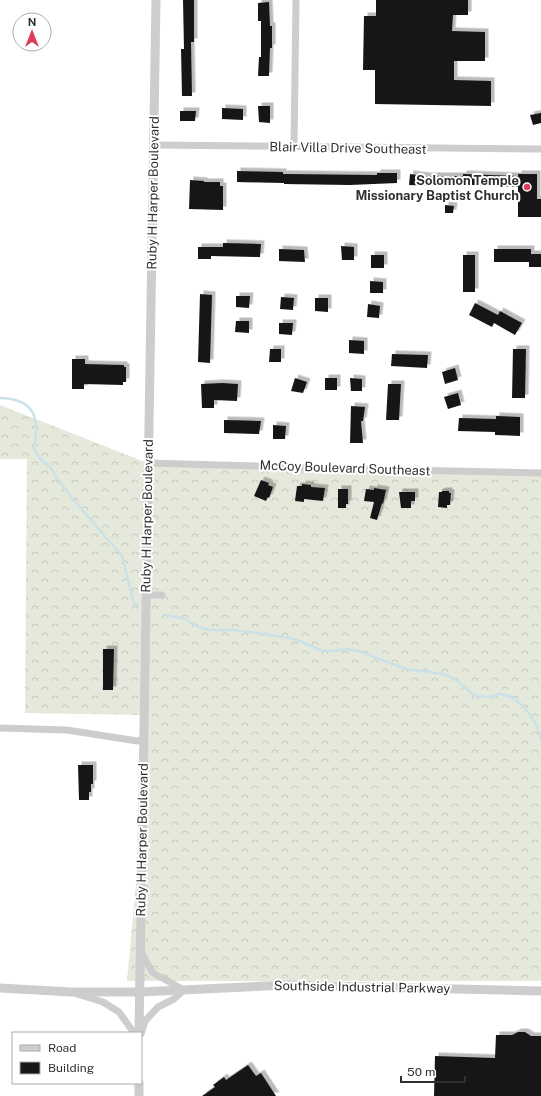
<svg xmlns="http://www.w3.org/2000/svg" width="541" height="1096" font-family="'Public Sans',sans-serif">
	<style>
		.forest { fill: url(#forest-crowns) }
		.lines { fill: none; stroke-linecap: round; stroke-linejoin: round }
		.stream { stroke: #cae1e8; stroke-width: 2.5 }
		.building { fill: #171717; filter: url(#shadow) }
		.minor { stroke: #cdcdcd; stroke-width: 7 }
		.tertiary { stroke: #cdcdcd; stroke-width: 9 }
		.poi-dot { fill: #da3f5e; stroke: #fff; stroke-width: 1.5 }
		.labels { text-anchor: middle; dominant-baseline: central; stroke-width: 4; stroke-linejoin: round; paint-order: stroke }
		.street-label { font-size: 13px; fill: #303030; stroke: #fff }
		.poi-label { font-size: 13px; font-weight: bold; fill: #303030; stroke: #fff; text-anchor: end }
	</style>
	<defs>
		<pattern id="forest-crowns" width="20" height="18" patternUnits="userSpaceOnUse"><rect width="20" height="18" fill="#e5e9dc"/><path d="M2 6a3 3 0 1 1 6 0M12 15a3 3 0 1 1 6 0" fill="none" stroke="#c5c8bd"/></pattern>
		<filter id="shadow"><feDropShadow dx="3.5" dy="-3.5" stdDeviation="0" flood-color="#0004"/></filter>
	</defs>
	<rect width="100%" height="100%" fill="#fff"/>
	<!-- forest -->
	<path class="forest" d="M0,405L145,462L541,475V981H127L142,820L145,715L25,713L27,459H0Z"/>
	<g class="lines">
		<!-- stream -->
		<path class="stream" d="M0,398C35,399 40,418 34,448L40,459L50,467L57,478L72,498L122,556L134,604L138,605
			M167,615L185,619L196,626L209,630H234L285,637L297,640L321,650L333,651L346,649L358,651L406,669L444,674L455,679L475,696L488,697L500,694L512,697L522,705L530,715L537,726L541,739"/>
	</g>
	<!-- building -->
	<path class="building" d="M183,0H194V42H191L192,96H182L181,49H184Z
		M376,0H468V15H453L452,31L485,32V61H454V80L491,81V106L375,104V70H363L364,16H376Z
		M269,2L270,26H272V48H270L269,76H258L259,57H261V21H258V3Z
		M258,106H270V123L259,122Z
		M222,108L243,109V120L222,119Z
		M180,111H196L195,121H180Z
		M541,113V123L533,125L530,115Z
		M237,171L283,172V174H288L377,175V173H397V183L350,185L284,184V183L237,182Z
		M410,174L426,176H463V174L518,176V174H537V199H541V217H518V187L453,184V186H436L409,185Z
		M190,180L204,181V182H220V186H223V210L189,209Z
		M445,205L454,206L453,213H445Z
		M223,243L261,244L260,257L211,256V259H198V247H223Z
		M341,246L354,247V260H342Z
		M279,249L304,250L305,262L279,261Z
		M494,249H531V254H541V267H529V262H494Z
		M371,255H384V268H371Z
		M463,255H475V292H463Z
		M370,281L383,282V293H370Z
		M200,294L212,295L210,363L198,362Z
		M236,296H250L249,308L236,307Z
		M281,297L294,298L293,310L280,309Z
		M315,298H328V312L315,311Z
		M475,303L498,315L500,311L522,323L515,335L494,323L492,327L469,315Z
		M368,304L380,306L379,318L367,317Z
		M236,321H249V333L235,332Z
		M279,323H293L292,335L279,334Z
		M349,340L364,341V354L349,353Z
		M270,349H281V362H269Z
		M513,349H526L525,398H512Z
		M392,354L428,355L427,368L391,366Z
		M72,359H85V364L124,365V367H126V382H123V385L84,384V389H72Z
		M455,368L458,380L445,384L442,372Z
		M295,378L307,382L303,393L291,391Z
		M325,378H337V390H325Z
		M350,378L362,379V391H351Z
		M222,383L238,384L237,401L214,400V408H202L201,384Z
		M388,384H401L399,420H386Z
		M458,393L461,405L448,409L444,397Z
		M351,406L365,407L363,421H361L363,443H350Z
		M496,416L520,417V436L495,435V432L458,431L459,418L496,419Z
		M224,420L261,421L259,434L224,433Z
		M273,425L286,426L285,439H273Z
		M261,480L269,483L268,485L273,487L269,498L268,497L266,501L254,496Z
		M302,484L311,485V487L325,488L323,501L304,499V502L295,501L297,486H302Z
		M374,488L386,490L383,504L382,503L377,520L370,518L374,502L364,501L366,489L374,490Z
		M338,489H348V504H346V508H338Z
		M442,491H449V493H451L450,505H447V508L438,507L439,492H442Z
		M399,492H415V501H411V508H401Z
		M103,649H114L113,690H103Z
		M78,765H93V784H91V792H89V800H79Z
		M518,1032H525L531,1036H541V1096H434L435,1056L495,1058L496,1035H512Z
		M248,1065L256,1076L261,1073L276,1096H202L215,1087L213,1085L224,1077L226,1080Z"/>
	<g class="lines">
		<!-- minor -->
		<path class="minor" d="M154,145L541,149
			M294,147L296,0
			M148,463L359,469L541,473
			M146,595H162
			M0,728L67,730L137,741L143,739
			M77,994L103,1002L119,1012L134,1033
			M141,1034L145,1021L158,1007L174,999L184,990L153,973L147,963L141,951"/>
		<!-- tertiary -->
		<path class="tertiary" d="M0,988L71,992H140L286,985L541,991
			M139,1033L156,0
			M139,1096V1083"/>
	</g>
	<!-- markers -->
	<circle class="poi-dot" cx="527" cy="187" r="4"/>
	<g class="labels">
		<!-- street labels -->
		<g class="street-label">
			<text transform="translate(348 148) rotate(1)">Blair Villa Drive Southeast</text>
			<text transform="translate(153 193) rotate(-89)">Ruby H Harper Boulevard</text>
			<text transform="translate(345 468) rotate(2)">McCoy Boulevard Southeast</text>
			<text transform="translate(147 516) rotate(-89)">Ruby H Harper Boulevard</text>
			<text transform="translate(142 840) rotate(-89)">Ruby H Harper Boulevard</text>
			<text transform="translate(362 987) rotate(1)">Southside Industrial Parkway</text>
		</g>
		<!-- poi labels -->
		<g class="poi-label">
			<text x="519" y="180">Solomon Temple<tspan x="519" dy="15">Missionary Baptist Church</tspan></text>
		</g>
	</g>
	<!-- legend -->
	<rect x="12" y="1032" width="130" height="52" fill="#ffffff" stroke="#acacac"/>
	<rect x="20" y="1045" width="20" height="6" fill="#cdcdcd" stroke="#acacac"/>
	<text x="48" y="1052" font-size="12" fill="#303030">Road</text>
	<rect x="20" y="1062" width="20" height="12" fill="#171717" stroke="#acacac"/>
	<text x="48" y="1072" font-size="12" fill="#303030">Building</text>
	<!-- north arrow -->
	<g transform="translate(32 32)"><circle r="19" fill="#ffffff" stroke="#acacac"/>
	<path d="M0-3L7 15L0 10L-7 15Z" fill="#da3f5e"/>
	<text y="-6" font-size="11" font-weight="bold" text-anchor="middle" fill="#303030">N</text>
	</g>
	<!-- scale -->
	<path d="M401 1076v6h64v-6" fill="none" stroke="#303030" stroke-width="2"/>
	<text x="407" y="1076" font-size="12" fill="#303030" stroke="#ffffff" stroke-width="3" paint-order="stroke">50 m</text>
</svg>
